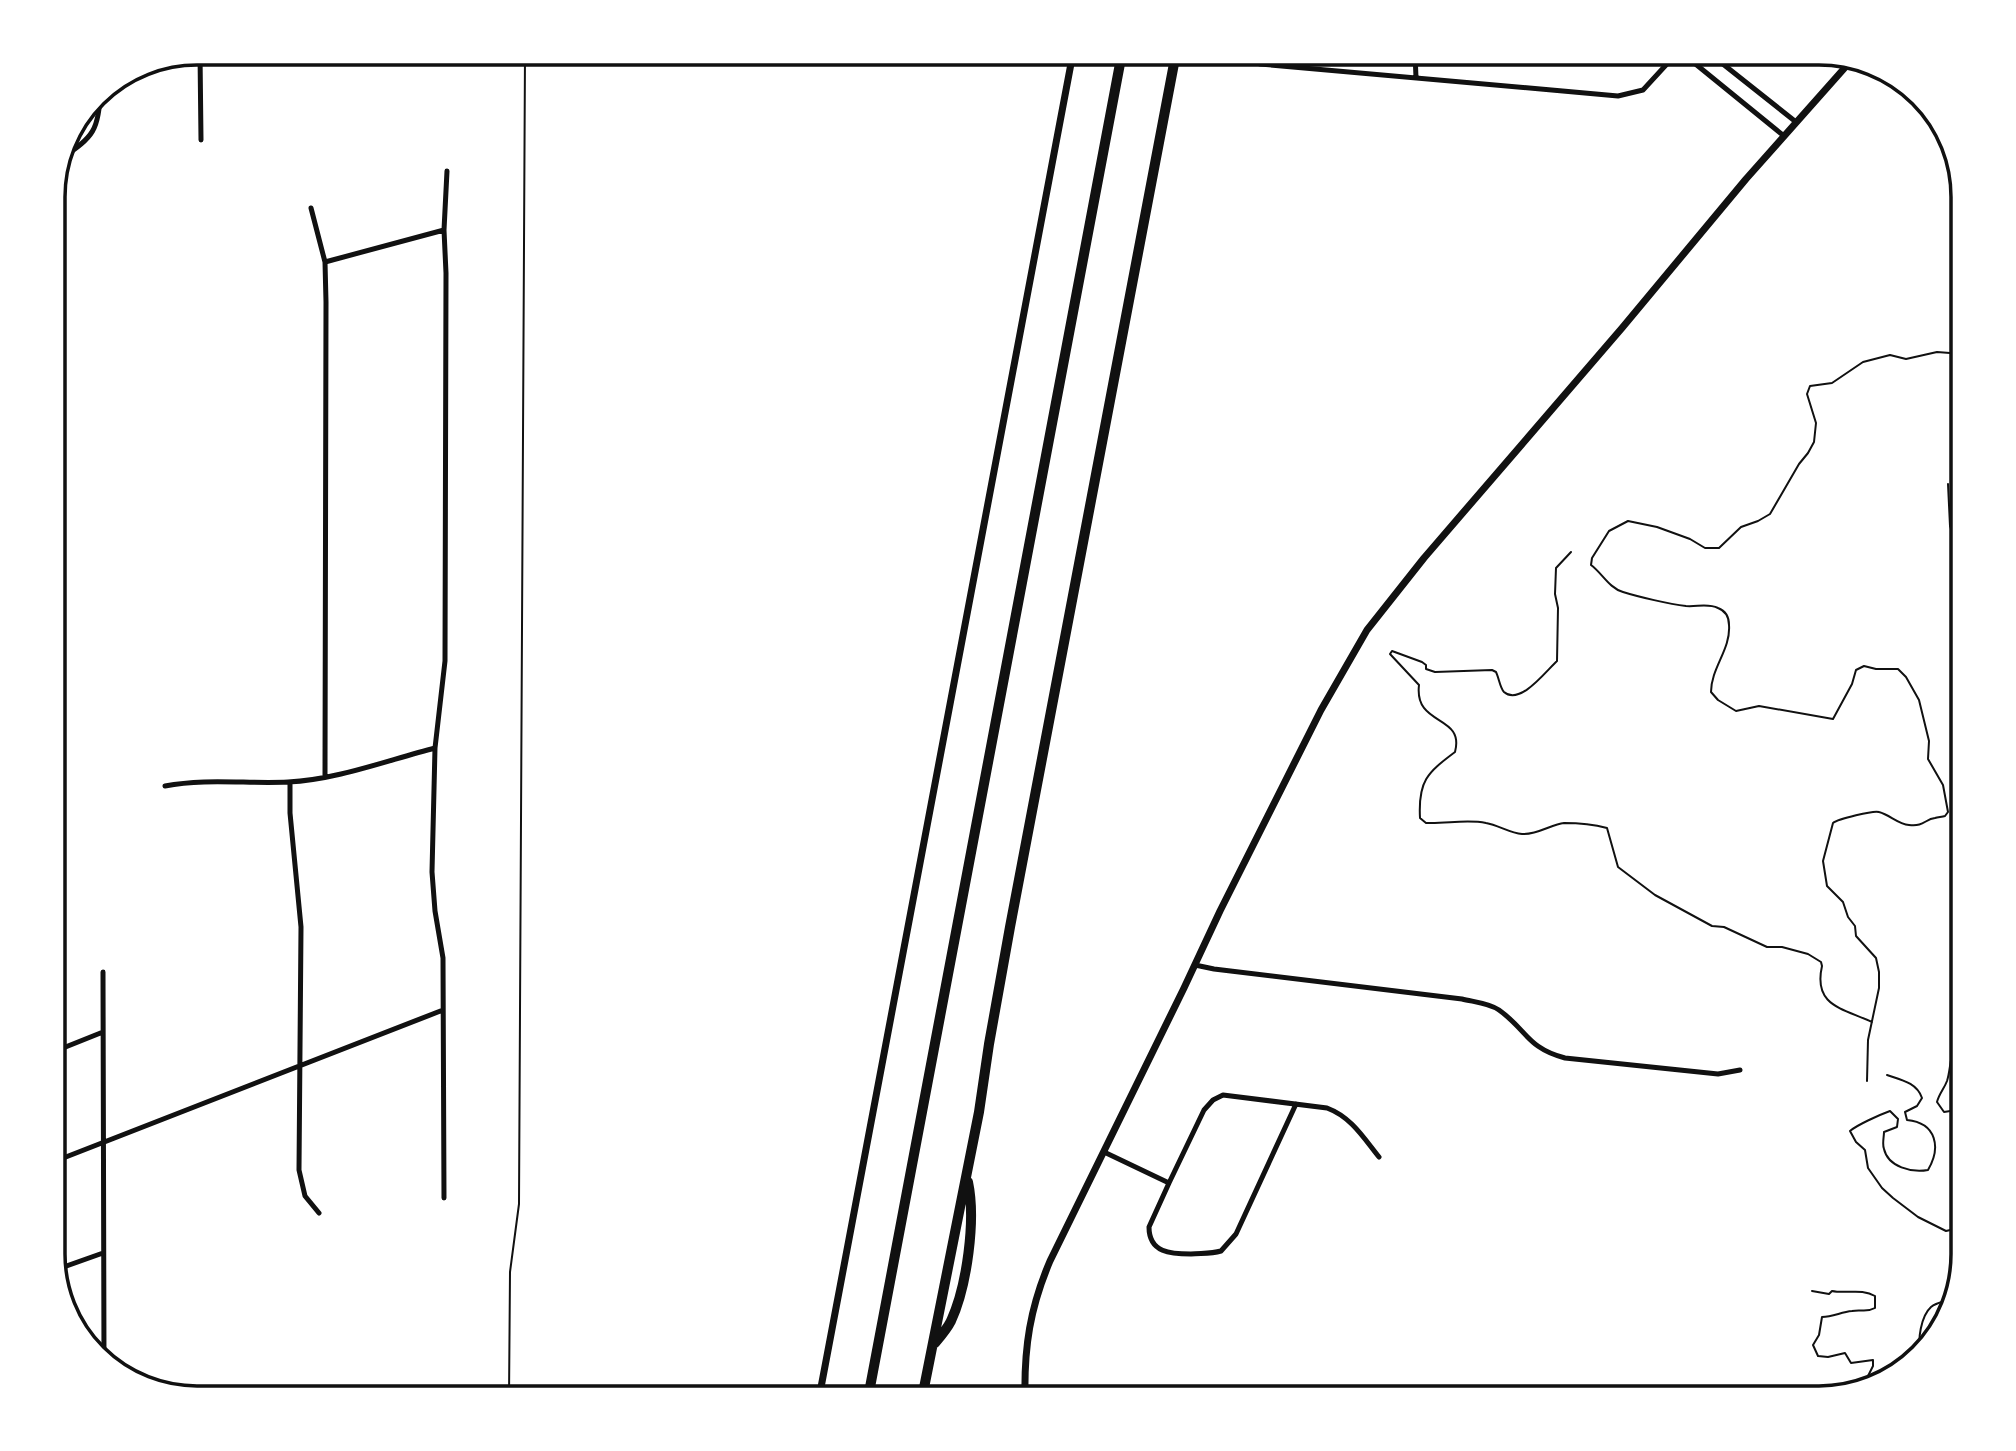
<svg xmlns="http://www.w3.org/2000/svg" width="2016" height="1451" font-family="Spectral,serif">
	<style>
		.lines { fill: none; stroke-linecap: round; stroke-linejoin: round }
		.path { stroke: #111; stroke-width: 2 }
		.minor { stroke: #111; stroke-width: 5 }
		.tertiary { stroke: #111; stroke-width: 7 }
		.motorway { stroke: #111; stroke-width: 10 }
		.rim { fill: none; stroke: #111; stroke-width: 3.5 }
	</style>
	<rect width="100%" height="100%" fill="#fff"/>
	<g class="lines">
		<!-- path -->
		<path class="path" d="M1948,484L1950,526L1963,565
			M1571,552L1556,568L1555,594L1558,608L1557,661C1546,671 1520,706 1504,692C1500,688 1499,678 1496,672L1492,670L1435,672L1426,669V665L1422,662L1392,651L1390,654L1419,685C1414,727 1465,714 1455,752C1427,773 1418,781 1420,818L1426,823C1446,824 1466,819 1486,823C1498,825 1510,833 1522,834C1537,835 1552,824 1564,823C1579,823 1592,824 1607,828L1618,867L1655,895L1712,926L1724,927L1767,947H1782L1808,954L1821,962L1822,966C1813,1006 1842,1008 1872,1022
			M1963,581V600
			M1963,1041C1948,1051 1952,1065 1947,1081C1944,1089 1939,1094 1937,1102L1944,1112L1963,1109
			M1887,1075C1902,1080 1917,1083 1922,1098L1917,1106L1905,1112L1907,1120C1937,1123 1941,1148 1928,1170C1912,1173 1888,1167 1884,1149C1882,1144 1884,1137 1884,1132L1897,1127L1898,1119L1890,1111C1879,1115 1857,1125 1850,1131L1856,1142L1865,1150L1868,1168L1882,1188L1893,1198L1918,1217L1946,1231L1963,1227
			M1867,1081L1868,1040L1879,988V972L1876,958L1856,936L1855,926L1848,917L1843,902L1827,886L1823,861L1833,823C1838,819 1874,810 1879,812C1890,815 1898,824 1909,825C1924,827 1925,819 1935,818C1938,817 1942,817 1945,816L1948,812L1943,785L1928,759L1929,741L1919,700L1906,677L1898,669H1876L1864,666L1856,670L1852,684L1833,719L1759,706L1736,711L1718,700L1711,692C1711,668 1731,649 1729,625C1729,617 1726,611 1718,608C1708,603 1697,607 1686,606C1669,604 1639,597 1623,592C1609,588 1602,573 1591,565L1592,558L1609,531L1628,521L1657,527L1690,539L1705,548H1719L1741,527L1758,521L1770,514L1799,464L1808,453L1814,442L1816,423L1807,394L1810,386L1832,383L1863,362L1890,355L1906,359L1937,352L1963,354
			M1812,1291L1829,1294L1832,1291C1846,1294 1862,1288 1875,1296V1308C1866,1313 1862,1309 1852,1311C1841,1312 1833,1317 1822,1317L1819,1335L1813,1345L1818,1356L1828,1357L1845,1353L1851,1363L1873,1360V1366L1862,1388
			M1921,1352C1917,1341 1921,1316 1931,1307C1936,1303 1942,1302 1948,1300
			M1841,1393H1845
			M509,1398L510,1272L519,1204L525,53"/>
		<!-- minor -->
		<path class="minor" d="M200,53L201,140
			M1415,53L1416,78
			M1682,53L1784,136
			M1709,53L1796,122
			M1260,64L1618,96L1643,90L1677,53
			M61,158C93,139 100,128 100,90
			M311,208L325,262L326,302L325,776
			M325,262L444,230
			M290,782V813L301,927L299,1170L305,1196L319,1213
			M165,786C206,778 247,784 288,782C336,780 388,760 435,748
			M1195,965L1214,969L1462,999C1474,1002 1489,1003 1499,1010C1527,1030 1527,1048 1565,1058L1718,1074L1740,1070
			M103,972L104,1363
			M53,1052L103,1032
			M1104,1152L1169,1183L1204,1110L1213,1100L1223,1095L1327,1108C1351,1117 1363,1137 1379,1157
			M53,1162L443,1010
			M1169,1183L1149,1227C1149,1253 1171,1254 1191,1254C1201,1253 1211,1254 1221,1251L1236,1234L1296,1104
			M444,1198L443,958L435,911L432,872L435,748L445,661L446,273L444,230L447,171
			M55,1270L103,1253"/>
		<!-- tertiary -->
		<path class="tertiary" d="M819,1398L1073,53
			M1025,1398C1024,1347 1030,1308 1050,1261L1184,988L1220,911L1321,710L1367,630L1424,558L1622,328L1746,179L1849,63"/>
		<!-- motorway -->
		<path class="motorway" d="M935,1343C941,1336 947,1329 951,1321C967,1286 976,1220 968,1182
			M868,1398L1122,53
			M922,1398L979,1112L989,1044L1010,927L1176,53"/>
	</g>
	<!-- crop -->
	<path d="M0 0H2016V1451H0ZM197 65H1819A132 132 0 0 1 1951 197V1254A132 132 0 0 1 1819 1386H197A132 132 0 0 1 65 1254V197A132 132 0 0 1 197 65Z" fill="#fff" fill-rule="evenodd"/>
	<path class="rim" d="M197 65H1819A132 132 0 0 1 1951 197V1254A132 132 0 0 1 1819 1386H197A132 132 0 0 1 65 1254V197A132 132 0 0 1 197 65Z"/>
</svg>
